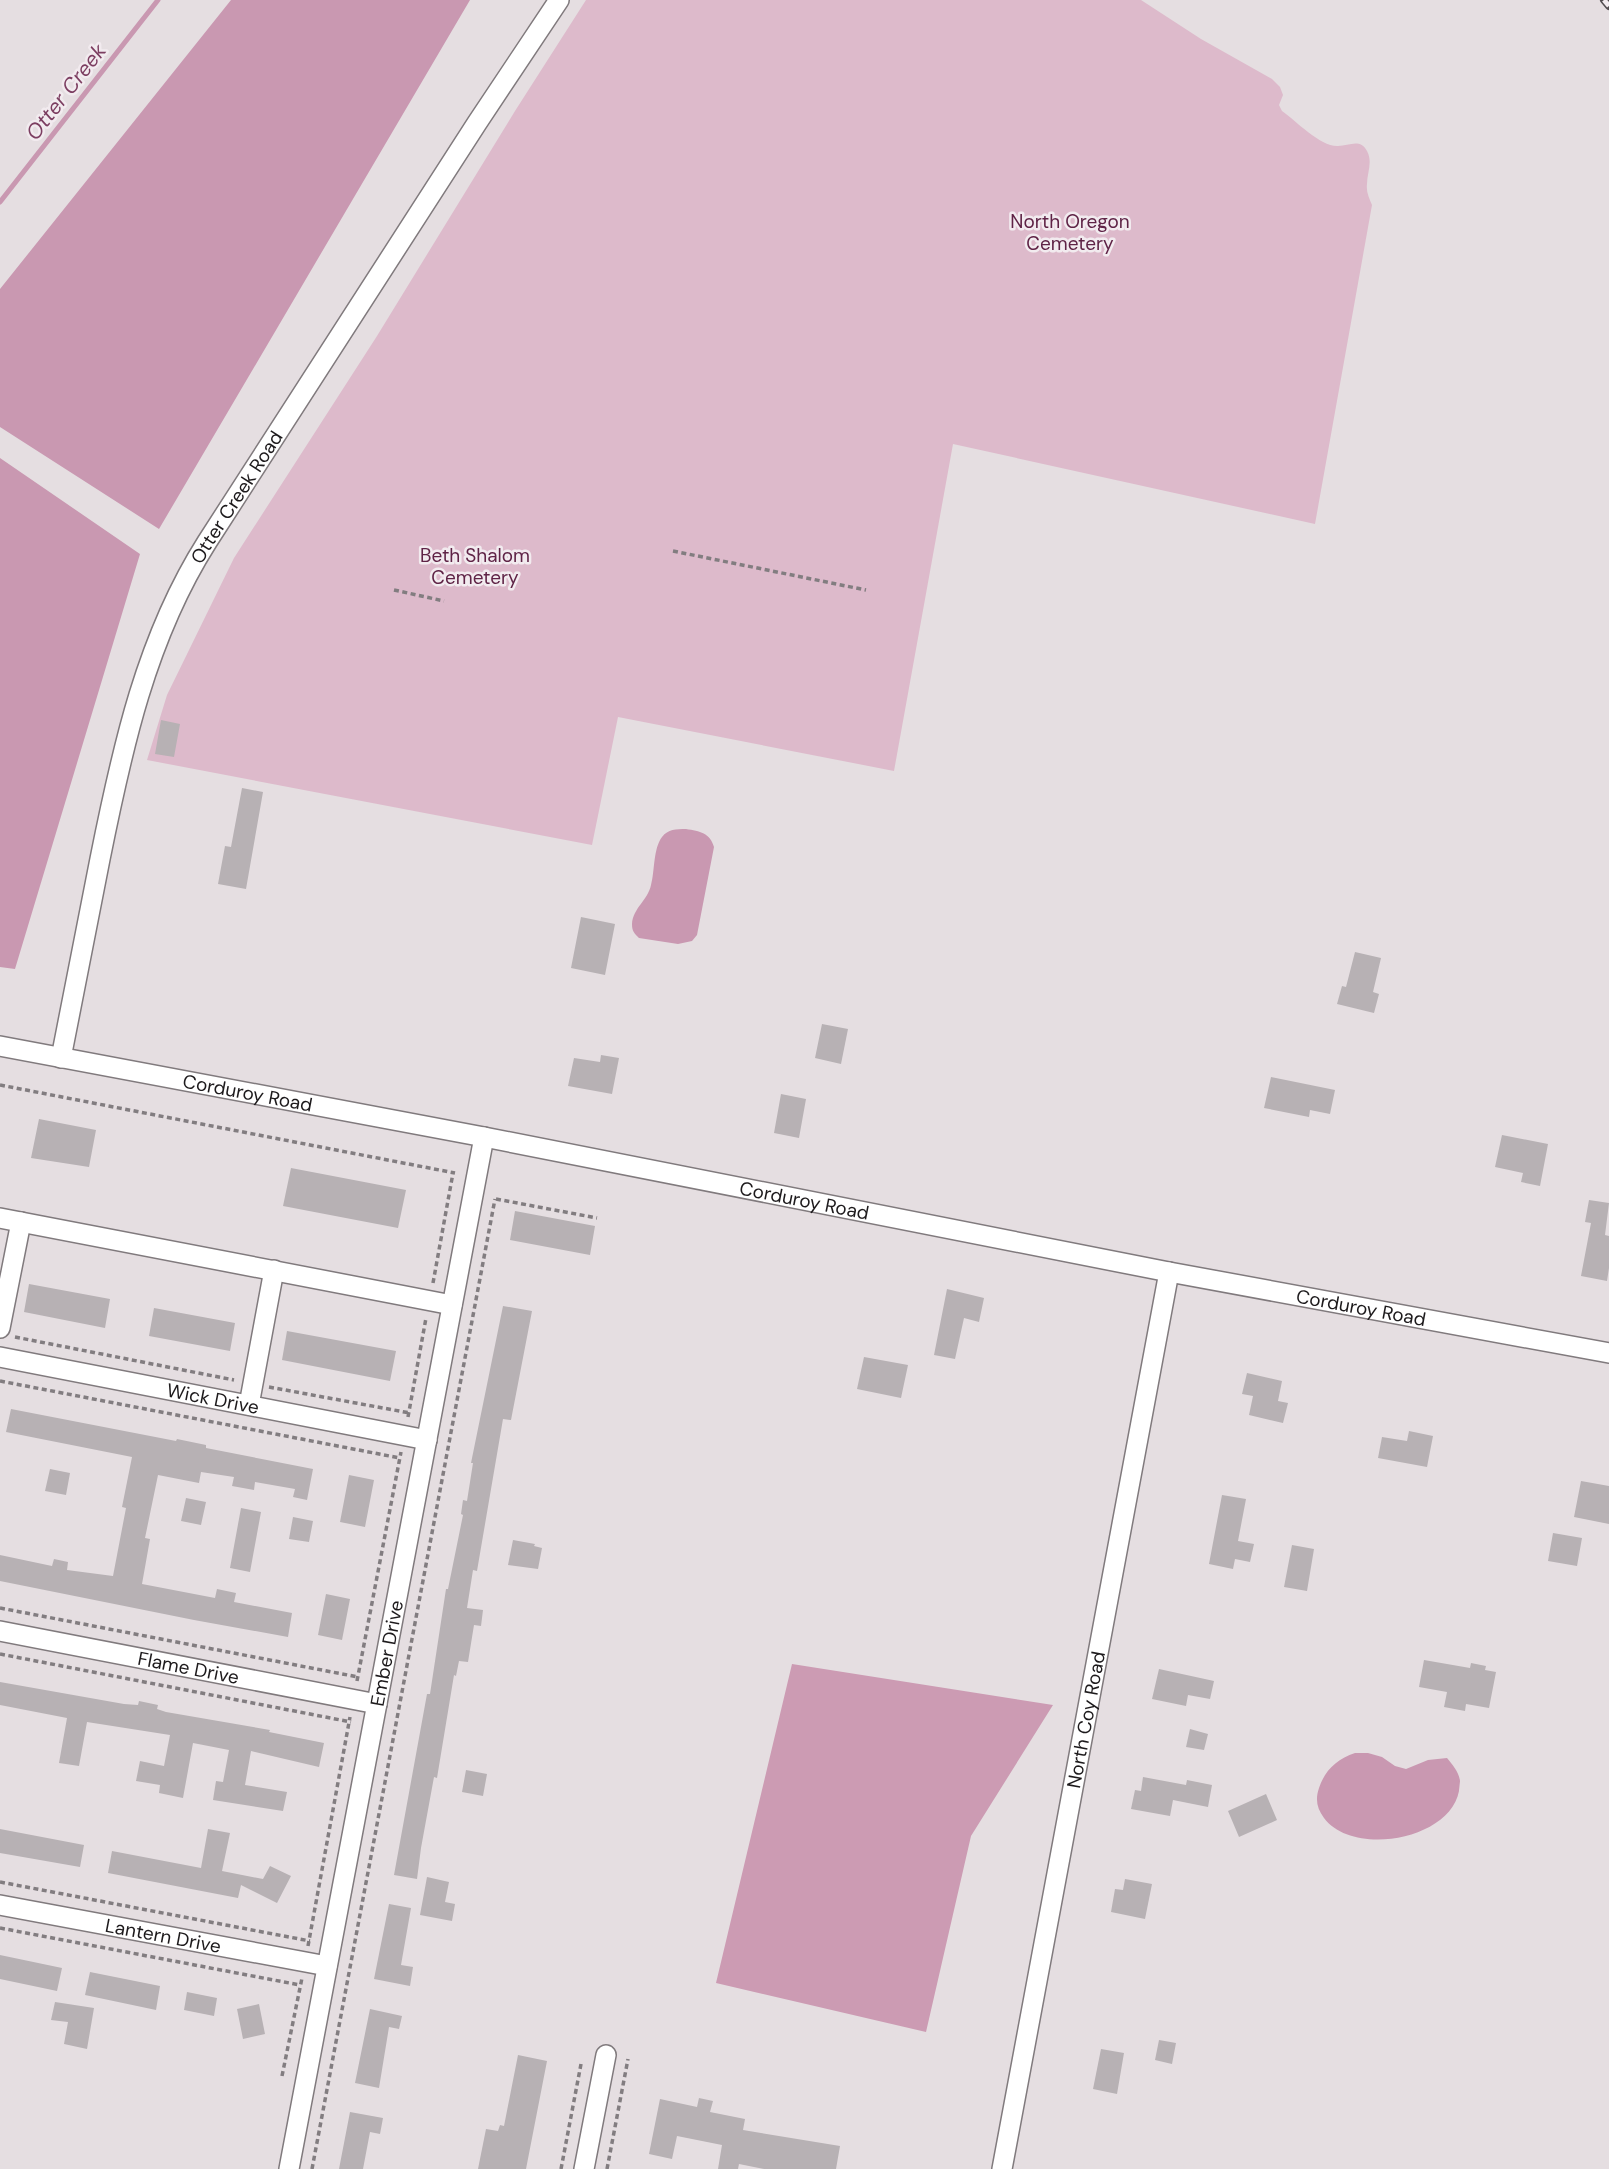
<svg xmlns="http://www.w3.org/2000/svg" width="1609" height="2169" font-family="'DM Sans',sans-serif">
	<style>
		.green { fill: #ddbacb }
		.forest { fill: #cc9bb3 }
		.water { fill: #c998b1 }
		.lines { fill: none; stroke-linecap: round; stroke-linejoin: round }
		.stream { stroke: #c998b1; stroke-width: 5 }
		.building { fill: #b7b1b4 }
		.minor-casing { stroke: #807a7d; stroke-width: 22 }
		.path { stroke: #827d80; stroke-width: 3.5; stroke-dasharray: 5 3.5; stroke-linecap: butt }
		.minor { stroke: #fff; stroke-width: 19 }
		.rail-casing { stroke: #524d50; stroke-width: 8 }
		.rail { stroke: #f2ebef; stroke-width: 5; stroke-dasharray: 16; stroke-linecap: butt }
		.labels { text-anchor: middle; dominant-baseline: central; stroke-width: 5; stroke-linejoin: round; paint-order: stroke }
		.park-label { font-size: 19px; fill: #5f2346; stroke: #f2ebef }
		.street-label { font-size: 19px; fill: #1d1a1c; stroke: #f2ebef }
		.water-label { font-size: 21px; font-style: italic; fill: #7c3e61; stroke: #f2ebef }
	</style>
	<rect width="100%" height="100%" fill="#e5dee1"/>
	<!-- green -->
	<path class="green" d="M586,0H1141L1201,39L1272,79L1280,87L1283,95L1279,105L1282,111C1296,121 1321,147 1338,146C1349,146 1360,138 1367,151C1373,162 1367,173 1367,184C1366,192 1369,198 1372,205L1315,524L953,444L894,771L618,717L592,845L147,760L167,695L234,558L377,336L515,111Z"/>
	<!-- forest -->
	<path class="forest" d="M792,1664L1053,1705L971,1836L926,2032L716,1983Z"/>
	<!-- water -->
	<path class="water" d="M231,0H470L159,529L0,427V289Z
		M0,458L140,554L15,969L0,967Z
		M686,829C700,831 710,833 714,847L697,935L692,941L678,944L639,938C634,933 632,931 632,924C633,908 648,900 651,885C655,871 653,849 662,837C668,829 676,829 686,829Z
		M1355,1753H1368L1382,1757L1395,1766L1406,1769L1428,1760L1447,1758C1452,1764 1459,1772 1460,1781C1460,1782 1459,1790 1459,1791C1450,1840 1353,1857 1324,1818C1317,1808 1315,1800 1319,1788C1325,1770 1337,1759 1355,1753Z"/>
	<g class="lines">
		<!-- stream -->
		<path class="stream" d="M0,202L158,0"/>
	</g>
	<!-- building -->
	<path class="building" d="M161,720L180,724L174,757L155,754Z
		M242,788L263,792L246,889L218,884L225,846L231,847Z
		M581,917L615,924L605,975L571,968Z
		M1355,952L1381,958L1373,992L1379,994L1374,1013L1337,1004L1342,986L1346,987Z
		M822,1024L848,1029L841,1064L815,1058Z
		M601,1055L619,1058L612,1094L568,1086L574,1058L600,1062Z
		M1271,1077L1335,1090L1330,1114L1310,1110L1309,1117L1264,1108Z
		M781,1094L806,1099L799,1138L774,1133Z
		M39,1119L96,1130L89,1167L31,1158Z
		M1502,1135L1548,1144L1540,1186L1521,1182L1523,1173L1495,1167Z
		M291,1168L406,1190L398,1228L283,1206Z
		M1589,1200L1609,1203L1605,1235L1609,1236V1268L1607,1281L1581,1276L1591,1223L1585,1222Z
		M515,1211L595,1226L590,1255L510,1240Z
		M29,1284L110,1299L105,1328L24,1312Z
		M947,1289L984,1298L979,1322L964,1318L955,1359L934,1355Z
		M503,1306L532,1311L511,1420L503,1419L477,1571L473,1570L467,1608L483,1610L481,1626L474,1625L468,1662L459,1661L456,1676L454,1675L437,1778L434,1777L421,1848L417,1879L394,1875L427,1694H430L446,1589H448L463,1515L461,1514L463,1500L467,1501L473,1463H471Z
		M154,1308L235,1323L230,1351L149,1336Z
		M287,1331L396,1351L390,1381L282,1360Z
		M864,1357L908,1365L901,1398L857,1389Z
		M1247,1373L1282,1381L1278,1401L1288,1403L1283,1423L1249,1415L1253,1396L1242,1394Z
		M11,1409L176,1441L177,1439L206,1445V1448L313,1469L307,1500L293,1497L295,1489L255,1482L254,1490L232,1486L234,1477L201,1472L199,1483L158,1475L145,1538L150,1539L142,1584L215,1598L217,1589L236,1593L234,1602L292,1613L288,1637L194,1620L0,1581V1555L52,1566L54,1559L68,1562L67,1570L113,1576L126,1508L122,1507L132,1457L6,1432Z
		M1409,1431L1433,1436L1427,1467L1378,1458L1382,1437L1407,1441Z
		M50,1469L70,1473L66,1495L45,1491Z
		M349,1475L374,1480L365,1527L340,1522Z
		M1581,1481L1609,1486V1524L1574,1517Z
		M1222,1495L1246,1499L1238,1541L1254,1544L1250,1562L1235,1559L1233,1569L1209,1564Z
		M186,1498L206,1502L201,1525L181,1521Z
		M241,1508L261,1512L250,1572L230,1568Z
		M293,1517L313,1521L309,1542L289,1539Z
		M1553,1533L1582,1538L1577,1566L1548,1561Z
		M513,1540L535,1544L534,1546L542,1548L538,1569L508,1565Z
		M1292,1545L1314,1549L1307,1591L1284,1587Z
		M326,1594L350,1599L342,1640L318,1635Z
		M1424,1660L1470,1668L1471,1663L1486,1666L1485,1670L1496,1672L1489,1708L1466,1704L1465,1711L1444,1707L1447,1692L1419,1687Z
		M1159,1669L1214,1681L1210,1699L1188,1695L1186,1706L1152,1699Z
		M0,1682L124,1704L138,1705L139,1701L158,1705L157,1709L166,1712L270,1730L269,1732L324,1743L319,1767L251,1751L245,1785L287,1792L283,1811L213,1800L216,1781L223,1782L229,1750L193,1743L183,1798L159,1793L160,1785L136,1781L140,1761L164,1766L170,1735L87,1722L79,1766L59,1763L67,1718L0,1705Z
		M1190,1729L1208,1734L1204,1750L1186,1747Z
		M466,1770L487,1774L483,1796L462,1792Z
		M1143,1777L1186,1785L1187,1780L1212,1785L1208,1807L1173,1800L1170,1816L1131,1809L1135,1790L1141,1791Z
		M1266,1794L1277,1820L1239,1837L1228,1811Z
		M0,1829L84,1845L80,1867L0,1853Z
		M208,1829L230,1833L222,1871L263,1879L270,1866L291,1876L277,1903L241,1885L238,1898L108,1873L112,1851L201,1868Z
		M427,1877L449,1882L445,1902L455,1904L452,1921L420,1915Z
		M1125,1879L1152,1884L1145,1919L1111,1912L1115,1889L1123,1890Z
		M389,1904L411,1908L401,1965L413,1967L410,1986L374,1979Z
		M0,1955L62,1968L57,1991L0,1979Z
		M90,1972L160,1986L156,2010L85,1995Z
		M187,1992L217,1998L214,2016L184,2010Z
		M55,2002L94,2008L87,2049L64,2044L68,2022L51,2020Z
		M259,2004L265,2034L243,2039L237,2009Z
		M370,2009L402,2016L399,2029L389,2027L379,2088L355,2083Z
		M1159,2040L1176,2043L1172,2064L1155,2060Z
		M1101,2049L1124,2053L1117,2094L1093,2089Z
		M518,2055L547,2061L526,2169H478L486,2129L498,2131L500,2125L504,2126Z
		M699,2098L713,2101L710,2112L745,2119L743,2130L840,2146L836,2169H764L739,2164L738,2169H718L722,2145L677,2136L672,2159L649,2154L660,2099L697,2107Z
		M350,2112L383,2118L380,2134L370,2132L363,2169H339Z"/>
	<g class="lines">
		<!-- minor casing -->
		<g class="minor-casing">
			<g id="minor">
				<path id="s1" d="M0,1046L484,1137L1169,1272L1609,1353"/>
				<path id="s2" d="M61,1058C74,992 87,925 100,859C122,749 146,638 207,542L477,123L559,0"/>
				<path d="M0,1218L452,1305"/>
				<path d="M0,1328L21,1222"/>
				<path id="s3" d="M0,1357L427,1440"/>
				<path d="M249,1405L274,1270"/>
				<path id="s4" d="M0,1631L377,1704"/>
				<path id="s5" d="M0,1905L327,1966"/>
				<path id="s6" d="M289,2169L484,1137"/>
				<path d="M584,2169L606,2055"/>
				<path id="s7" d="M1002,2169L1169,1272"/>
			</g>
		</g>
		<!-- path -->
		<path class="path" d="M673,551L866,590
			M394,590L444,601
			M0,1085L455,1173
			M496,1199L597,1218
			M433,1283L453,1173
			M15,1337L234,1380
			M0,1381L400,1458
			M269,1387L410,1413
			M408,1417L426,1318
			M0,1608L358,1677
			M0,1654L351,1722
			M357,1681L401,1452
			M0,1882L310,1941
			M0,1928L300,1985
			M308,1946L350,1717
			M282,2076L302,1978
			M312,2169L495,1199
			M561,2169L581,2064
			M607,2169L628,2059"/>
		<!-- minor -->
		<use href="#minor" class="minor"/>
		<!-- rail casing -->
		<g class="rail-casing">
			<path id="rail" d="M1604,0L1609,6"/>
		</g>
		<!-- rail -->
		<use href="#rail" class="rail"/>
	</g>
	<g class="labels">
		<!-- park labels -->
		<g class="park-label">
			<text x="1070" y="221">North Oregon<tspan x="1070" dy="22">Cemetery</tspan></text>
			<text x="475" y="555">Beth Shalom<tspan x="475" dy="22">Cemetery</tspan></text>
		</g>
		<!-- street labels -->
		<g class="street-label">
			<text stroke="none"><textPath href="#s2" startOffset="593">Otter Creek Road</textPath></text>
			<text stroke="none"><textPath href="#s1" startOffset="252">Corduroy Road</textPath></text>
			<text stroke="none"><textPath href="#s1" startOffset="819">Corduroy Road</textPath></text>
			<text stroke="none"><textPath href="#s1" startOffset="1386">Corduroy Road</textPath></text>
			<text stroke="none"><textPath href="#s3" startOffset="217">Wick Drive</textPath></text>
			<text stroke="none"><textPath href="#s6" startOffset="525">Ember Drive</textPath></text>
			<text stroke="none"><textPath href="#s4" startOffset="192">Flame Drive</textPath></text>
			<text stroke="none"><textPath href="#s7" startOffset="457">North Coy Road</textPath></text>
			<text stroke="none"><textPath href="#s5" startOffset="166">Lantern Drive</textPath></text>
		</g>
		<!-- water labels -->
		<g class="water-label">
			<text transform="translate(66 92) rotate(-52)">Otter Creek</text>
		</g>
	</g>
</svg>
